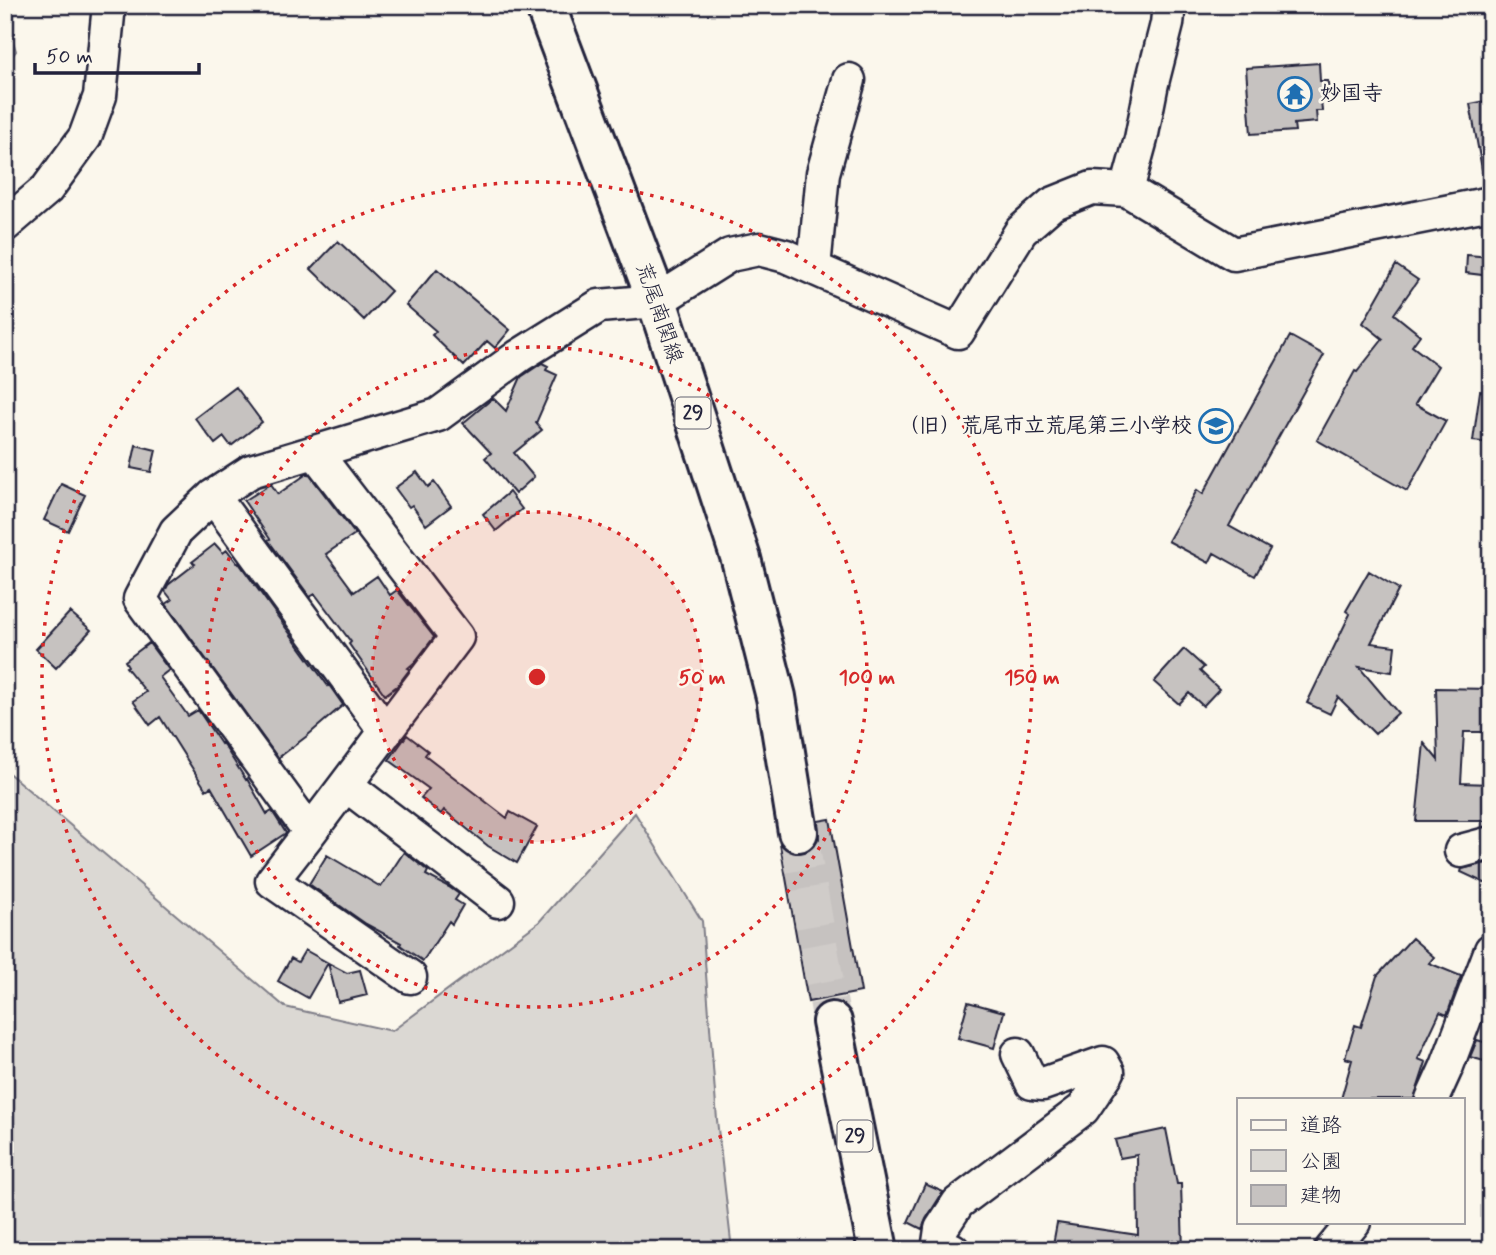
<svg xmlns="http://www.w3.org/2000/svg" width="1496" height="1255" font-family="Mynerve,'Klee One',sans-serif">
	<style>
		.green { fill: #dbd8d3; stroke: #7e7d87; stroke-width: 2 }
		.building { fill: #c6c2c0; stroke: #22223b; stroke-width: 2 }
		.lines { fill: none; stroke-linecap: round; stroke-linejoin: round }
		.major-tunnel { stroke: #d0ccc9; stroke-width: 38; stroke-dasharray: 38 19; stroke-linecap: butt }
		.minor-casing { stroke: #22223b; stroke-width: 37 }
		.major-casing { stroke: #22223b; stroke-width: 44 }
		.minor { stroke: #fbf7ec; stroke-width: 32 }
		.major { stroke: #fbf7ec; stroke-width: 38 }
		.ring { fill: none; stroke: #d62828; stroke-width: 3.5; stroke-dasharray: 3.5 7 }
		.labels { text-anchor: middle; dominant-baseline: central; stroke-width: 5; stroke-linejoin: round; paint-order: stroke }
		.shield { fill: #fbf7ec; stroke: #636270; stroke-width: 2 }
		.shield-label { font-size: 19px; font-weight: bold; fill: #22223b }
		.poi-label { font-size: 21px; font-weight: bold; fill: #22223b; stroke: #fbf7ec; text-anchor: start }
		.street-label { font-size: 21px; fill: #22223b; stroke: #fbf7ec }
		.centre { fill: #d62828; stroke: #fbf7ec; stroke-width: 3.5 }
		.ring-label { font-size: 21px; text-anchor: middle; font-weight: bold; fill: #d62828; stroke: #fbf7ec; stroke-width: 5; stroke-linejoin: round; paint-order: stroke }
	</style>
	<rect width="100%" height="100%" fill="#fbf7ec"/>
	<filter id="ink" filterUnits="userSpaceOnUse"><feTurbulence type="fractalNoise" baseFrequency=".0143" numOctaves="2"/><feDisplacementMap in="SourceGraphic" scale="14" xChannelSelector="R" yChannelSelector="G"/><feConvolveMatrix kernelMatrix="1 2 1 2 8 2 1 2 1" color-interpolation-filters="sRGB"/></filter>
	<g filter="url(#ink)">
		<!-- green -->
		<path class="green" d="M5,16L16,51L5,65Z
			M5,770L285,1007L392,1031L539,922L635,813L702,921L717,1120L732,1250H5Z"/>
		<!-- building -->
		<path class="building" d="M1319,63L1320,81H1328L1329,99H1321L1322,111H1316L1317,122L1294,124L1295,131L1251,134L1246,68Z
			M1491,100V168L1482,169L1470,104Z
			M338,241L391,291L364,320L311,269Z
			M1467,255L1491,257V276L1466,273Z
			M1396,265L1418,280L1394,314L1420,335L1412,346L1438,366L1415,404L1446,421L1407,491L1317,440L1355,371L1357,372L1383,339L1363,323Z
			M437,269L510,330L495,348L487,341L464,366L432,335L436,331L406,305Z
			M1290,336L1324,355L1229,526L1270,549L1255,576L1214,553L1209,563L1168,541L1197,490L1203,494Z
			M542,363L548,366L546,370L557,375L536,423L542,430L514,453L534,477L515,494L485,458L491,453L463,423L493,398L506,411L521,377Z
			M236,387L262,422L231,446L224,437L215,444L195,418Z
			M1480,391L1491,392V443L1473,441Z
			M136,445L156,450L151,472L131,468Z
			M417,472L428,487L434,482L451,506L426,525L412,505L409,507L395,488Z
			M308,473L355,534L326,554L354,592L377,576L390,595L397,590L434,637L415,662L408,668L410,669L397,686L385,695L349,644L351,642L315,594L310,597L268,540L270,539L244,501L271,484L278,494Z
			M61,484L85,495L68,531L44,520Z
			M509,492L522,509L496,531L483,514Z
			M215,544L223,553L227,550L238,564L239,563L328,686L329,685L343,705L307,736L278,758L166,604L172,600L165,591L168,585L195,564L192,562Z
			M1369,571L1399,589L1371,643L1395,646L1392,672L1359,667L1398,713L1375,734L1338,697L1330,714L1307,703L1350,614L1346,611Z
			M70,612L91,630L56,668L36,649Z
			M149,643L169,670L160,677L188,716L198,710L221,744L222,743L225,747L246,780L247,779L267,814L272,811L286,833L251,856L211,787L206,790L160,717L150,725L133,701L146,692L126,667L128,666L125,661Z
			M1184,649L1204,667L1200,671L1219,689L1203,706L1189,693L1179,704L1154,682Z
			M1436,688L1491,689V732H1464L1461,783L1491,784V821H1416L1424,743L1438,760Z
			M407,735L428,751L425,755L507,818L510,812L537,827L517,863L488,846L444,810L441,814L421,798L429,789L389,760Z
			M830,819L861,992L808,1002L780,844L791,853L801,854L811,849L819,839L818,821Z
			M404,852L428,871L426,875L449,887L459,894L455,900L463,905L452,924L449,921L423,961L400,945L401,943L366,924L309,884L327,855L381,887Z
			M1491,862V886L1461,872L1462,869Z
			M1412,938L1434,957L1429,963L1461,976L1447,1015L1440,1012L1418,1059L1426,1062L1414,1099H1341L1352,1060L1345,1058L1355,1025L1361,1027L1377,976Z
			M305,950L328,963L308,998L278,981L291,958L298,962Z
			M328,963L347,973L360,970L367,995L338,1002Z
			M968,1002L1004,1012L994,1048L958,1038Z
			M1477,1040L1491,1044V1063L1470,1057Z
			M1166,1129L1177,1184H1181L1183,1250H1052L1057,1223L1138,1235L1137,1155L1120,1158L1115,1140Z
			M925,1184L943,1192L926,1219L922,1229L908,1222Z"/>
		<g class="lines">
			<!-- major-tunnel -->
			<path class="major-tunnel" d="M798,832L832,1022"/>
			<!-- minor casing -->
			<g class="minor-casing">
				<path id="minor" d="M1127,190L1141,139L1152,83L1167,24L1169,5
					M5,225L47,189L85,137L100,96L109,5
					M814,268L823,173L849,80
					M315,452L457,637L310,832L272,881L410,977
					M213,496L386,732
					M346,785L498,901
					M310,832L140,599L176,531L213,496L251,471L438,415L519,356L599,306L657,301L730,255L759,249L786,256L958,332L1021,231L1052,204L1092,188L1127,190L1234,254L1491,203
					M1461,851L1491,843
					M1432,1099L1447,1066L1491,950
					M953,1250L939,1243L941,1229L958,1203L1083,1109L1108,1072L1103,1063L1043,1084L1032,1083L1018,1054
					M1331,1250L1354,1222"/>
			</g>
			<!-- major casing -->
			<g class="major-casing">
				<path id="major" d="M545,5L657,301L741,559L776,697L798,832
					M832,1022L878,1250"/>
			</g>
			<!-- minor -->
			<use href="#minor" class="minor"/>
			<!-- major -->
			<use href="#major" class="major"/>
		</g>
	</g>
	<!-- distance rings -->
	<circle cx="537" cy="677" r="165" fill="#d62828" fill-opacity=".12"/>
	<g class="ring">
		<circle cx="537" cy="677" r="165"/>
		<circle cx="537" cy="677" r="330"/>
		<circle cx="537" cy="677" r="495"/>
	</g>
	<!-- icons -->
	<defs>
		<g id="temple-ring" transform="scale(1.75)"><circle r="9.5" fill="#fbf7ec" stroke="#1f6fb2" stroke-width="1.5"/><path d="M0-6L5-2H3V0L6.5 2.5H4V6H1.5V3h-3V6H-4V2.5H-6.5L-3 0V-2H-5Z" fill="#1f6fb2"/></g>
		<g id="school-ring" transform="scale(1.75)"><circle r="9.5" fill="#fbf7ec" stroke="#1f6fb2" stroke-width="1.5"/><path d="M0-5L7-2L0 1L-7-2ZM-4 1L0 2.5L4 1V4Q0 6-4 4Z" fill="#1f6fb2"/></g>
	</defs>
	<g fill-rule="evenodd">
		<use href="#temple-ring" x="1295" y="94"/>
		<use href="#school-ring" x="1216" y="426"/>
	</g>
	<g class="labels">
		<!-- shield labels -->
		<g class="shield">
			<rect x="675.5" y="397.5" width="35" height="31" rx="5"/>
			<rect x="837.5" y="1120.5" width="35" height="31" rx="5"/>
		</g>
		<g class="shield-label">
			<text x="693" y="413">29</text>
			<text x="855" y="1136">29</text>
		</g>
		<!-- poi labels -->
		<g class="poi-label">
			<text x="1320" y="94">妙国寺</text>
			<text x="1192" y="426" text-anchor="end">（旧）荒尾市立荒尾第三小学校</text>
		</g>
		<!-- street labels -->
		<g class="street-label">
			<text transform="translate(659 313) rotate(71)">荒尾南関線</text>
		</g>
	</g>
	<circle cx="537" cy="677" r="10" class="centre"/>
	<g class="ring-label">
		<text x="702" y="684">50 m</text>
		<text x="867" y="684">100 m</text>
		<text x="1032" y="684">150 m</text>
	</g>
	<!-- margin -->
	<rect width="1496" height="1255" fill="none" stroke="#fbf7ec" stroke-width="28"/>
	<rect x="14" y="14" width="1468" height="1227" fill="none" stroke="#22223b" stroke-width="2.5" filter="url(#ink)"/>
	<!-- legend -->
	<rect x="1237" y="1098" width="228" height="126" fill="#fbf7ec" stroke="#a4a2a5" stroke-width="2"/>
	<rect x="1251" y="1120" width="35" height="10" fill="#fbf7ec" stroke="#a4a2a5" stroke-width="2"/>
	<text x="1300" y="1132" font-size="21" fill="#22223b">道路</text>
	<rect x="1251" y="1150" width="35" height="21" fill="#dbd8d3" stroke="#a4a2a5" stroke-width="2"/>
	<text x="1300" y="1168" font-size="21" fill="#22223b">公園</text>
	<rect x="1251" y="1185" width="35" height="21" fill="#c6c2c0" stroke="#a4a2a5" stroke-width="2"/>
	<text x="1300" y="1202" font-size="21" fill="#22223b">建物</text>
	<!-- scale -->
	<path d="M35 63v10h164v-10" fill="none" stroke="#22223b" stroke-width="3.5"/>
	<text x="46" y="63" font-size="21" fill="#22223b" stroke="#fbf7ec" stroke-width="5" paint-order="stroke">50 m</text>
</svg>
